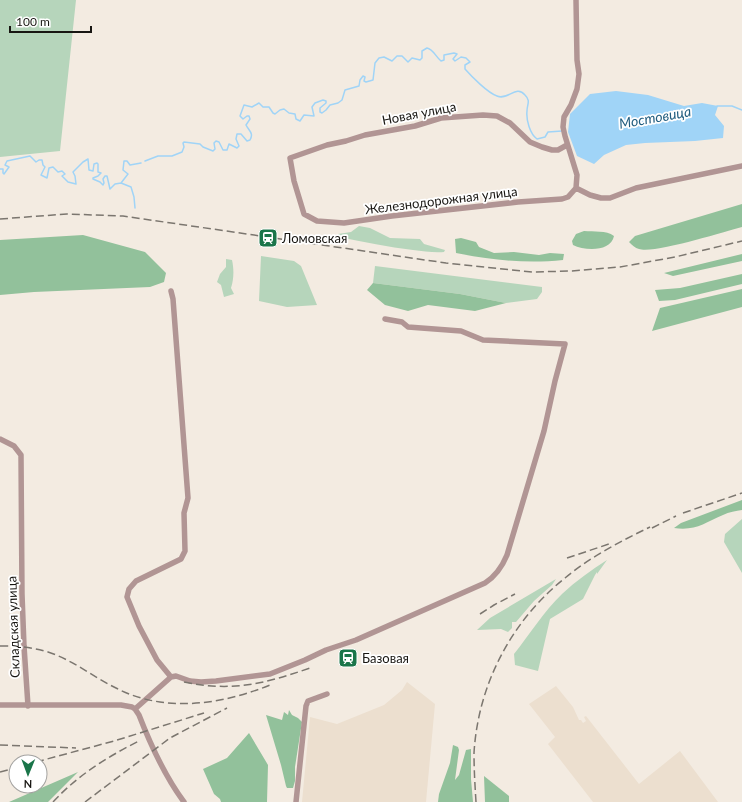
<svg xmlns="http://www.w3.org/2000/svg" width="742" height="802" font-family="Lato,sans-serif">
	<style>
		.built { fill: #ecdfcf }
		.green { fill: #b6d5bb }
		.forest { fill: #92c19b }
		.water { fill: #a0d4f7 }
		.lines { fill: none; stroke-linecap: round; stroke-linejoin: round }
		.stream { stroke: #a0d4f7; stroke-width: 1.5 }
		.minor { stroke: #b19594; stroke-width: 5.5 }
		.rail { stroke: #7b766f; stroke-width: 1.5; stroke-dasharray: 8 4; stroke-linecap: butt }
		.labels { text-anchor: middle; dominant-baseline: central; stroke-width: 3.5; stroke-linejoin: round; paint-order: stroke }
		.street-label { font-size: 13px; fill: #181612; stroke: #fff }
		.poi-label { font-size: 13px; fill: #181612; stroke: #fff; text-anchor: start }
		.water-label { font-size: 14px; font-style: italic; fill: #215d7f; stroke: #fff }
	</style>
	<rect width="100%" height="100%" fill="#f3ebe1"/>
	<!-- built -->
	<path class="built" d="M407,682L435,704L426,802H302L310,717L337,724L384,705L402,690Z
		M556,686L573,707L579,720H581L583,723L586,721L584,717L586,716L639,784L680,751L718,802H593L548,744L555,737L529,704Z"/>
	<!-- green -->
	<path class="green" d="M0,0H76L60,151L0,157Z
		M359,226L370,228L390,238L420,239L424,244L445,250L444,252C434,253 423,251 413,250C388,247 364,242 339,237L338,234L351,232Z
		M261,256L294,261L301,266L317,305L287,307L259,301Z
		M226,259L232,260C234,269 234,279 231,288L234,294L224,297L221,285L217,282L220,274L226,267Z
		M375,266L542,287V292L537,299L506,303L460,294L373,283Z
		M742,519V573L724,542L725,534Z
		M607,560L597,574V572L595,575L583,599L550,619L538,671L515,665L514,654C530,634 544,611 562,594C576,581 591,570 607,560Z
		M556,579L552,585L534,601L516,622H512V628L508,632L501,629L477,630L490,618Z"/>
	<!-- forest -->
	<path class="forest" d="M742,204V227C723,232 654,254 639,249C635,248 632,245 629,242L635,236Z
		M584,231C594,232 606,230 614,236C611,252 585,251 573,245L572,241L576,234Z
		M83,235L145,252L166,273L164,282L150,287L34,292L0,295V240Z
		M461,238L476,242L479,247L494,253L514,252L539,255L550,253L564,254L563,260C527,264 491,260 456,253L455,239Z
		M742,254V261L673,276L664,273Z
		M742,274V284L675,300L659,301L655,290L680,288Z
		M373,283L460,294L506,303L475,311L428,305L408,311L385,305L367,290Z
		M742,289V307L652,331L660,308Z
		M742,500V510C736,511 729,512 723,515C704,523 696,531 674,528L681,523Z
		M289,710L292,715L298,718L302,722L295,767V781L293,788H287L286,786L281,765L266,715L282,720L284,712L288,715Z
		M249,733L268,765L267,802H221L220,799L214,794L203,769L227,758Z
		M453,745L458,747L459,750L455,780L459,775L466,750L471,749V779L473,802H438L439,794L450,763Z
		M78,772L48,802H9Z
		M484,776L509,796V802H485Z"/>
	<!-- water -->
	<path class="water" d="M616,91L648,95L684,106L702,103L718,106L715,115L724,126L723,138L695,141L645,143L626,145L604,155L594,164L577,156L568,132L570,114L590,94Z"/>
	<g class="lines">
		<!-- stream -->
		<path class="stream" d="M717,106H732L742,110
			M145,161L158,156H172L182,152L184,147L183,143L184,142L200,144L203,147L213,151L215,149L214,143L216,141L219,142L223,150H227L229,144L237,148L239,146L236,139L237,134H241L247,141L250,140C254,133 249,131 246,125L250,119L249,116H247L243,119L240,116L244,105L252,107L259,103L263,107H269L273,113L275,114L280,110L284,109L289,113L295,114L296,119L300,121L304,115L314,116L312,107L315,103L323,100L326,101V103L320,108V112L322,113L326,110L330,105L338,103L342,100L345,90L359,86L360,80L363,76L365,77L364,81L366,82L373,80L375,63L379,58L384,57L392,61L397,56H402L408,62L412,58L420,60L422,58V51L427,48C433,49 436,57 441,61L444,60V55L454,53L457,54L453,59L455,61L461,57L466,58L470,62L465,65V69C472,77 488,93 497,96C508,101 516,84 525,95C531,101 527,104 527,111C526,120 530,134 537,139L545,137L548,132L562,131
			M0,169H3V173L4,174L9,167L5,165L7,161L30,156L36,162L39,160H42L43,165L45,167L41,175L47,178L49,168L53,167L58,172L62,171L65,174L62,176L68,182L76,184L75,176L73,172L83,162L88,159L89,170L93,171L94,164L97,163L98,164V172L101,173L98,176L93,178V179L100,182L103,185L104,183L103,179L105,176H107L110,189L115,184L121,183L128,174L123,170L124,161H127L130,165L141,163
			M121,183L131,187L134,197L135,208"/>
		<!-- minor -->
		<path class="minor" d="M567,145L558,150H552L542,147L530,142L510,123L497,116L483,115L441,118L415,126L365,135L346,141L327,145L290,158L294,181L304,214L317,221L344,223L392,216L518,202L562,199L568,197L576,188L577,175L565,136L563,127L564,117L571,105L577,89L579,74L577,60L576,0
			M576,188L590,195L601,198H610L636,188L742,166
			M0,439L14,446L21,455L22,594L24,646L28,706
			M171,677L157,660L139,626L127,597L129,589L136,581L181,559L185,551L184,513L188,498L173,299L171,291
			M0,705H121L132,707L135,709L139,715C151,746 164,775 184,802
			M135,709L171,677L176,676L190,681L201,682L216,681L270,674L305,660L326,650L356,640L485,583C496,576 502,567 507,555L544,431L555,381L565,344L483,340L461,331L408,327L402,322L385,319
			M296,802L306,706L308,701L327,694"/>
		<!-- rail -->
		<path class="rail" d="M0,219L67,214L123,216L446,263L532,272L572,271L620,267L675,257L742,241
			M683,513L742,493
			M652,528L676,516
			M567,558L612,543
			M480,614L494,605L515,594
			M0,646C17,646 32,647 48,652C73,660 93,677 116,688C164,713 221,705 270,685
			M184,682C232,692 264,684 310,668
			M0,745L76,748
			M36,762L114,741L204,713
			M0,772L16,768
			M53,802C78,775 107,757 139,741
			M85,802L170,738L227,708
			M476,802C475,786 474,770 474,753C478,685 511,621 565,578C590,557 621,541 650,527"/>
	</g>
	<!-- icons -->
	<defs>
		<g id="station-square" transform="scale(1)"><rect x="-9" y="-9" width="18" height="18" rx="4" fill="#1a7549" stroke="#fff"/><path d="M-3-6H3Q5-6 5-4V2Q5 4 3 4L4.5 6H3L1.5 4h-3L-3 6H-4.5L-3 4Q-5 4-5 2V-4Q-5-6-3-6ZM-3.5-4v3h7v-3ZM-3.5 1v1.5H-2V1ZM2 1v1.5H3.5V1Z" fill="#fff"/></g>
	</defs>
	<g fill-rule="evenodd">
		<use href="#station-square" x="268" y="238"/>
		<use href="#station-square" x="348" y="658"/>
	</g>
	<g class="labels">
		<!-- street labels -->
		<g class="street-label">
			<text transform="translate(419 113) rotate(-11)">Новая улица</text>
			<text transform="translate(441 200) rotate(-7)">Железнодорожная улица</text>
			<text transform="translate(13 627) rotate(-92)">Складская улица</text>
		</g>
		<!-- poi labels -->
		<g class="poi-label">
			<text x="282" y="238">Ломовская</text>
			<text x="362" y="658">Базовая</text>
		</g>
		<!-- water labels -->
		<g class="water-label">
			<text transform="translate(655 117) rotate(-10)">Мостовица</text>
		</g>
	</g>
	<!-- north arrow -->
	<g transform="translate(28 774) rotate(181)"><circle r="19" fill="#ffffff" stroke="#a3a2a0"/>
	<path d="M0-3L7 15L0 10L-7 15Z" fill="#1a7549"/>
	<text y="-6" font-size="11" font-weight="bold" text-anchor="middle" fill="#181612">N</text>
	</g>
	<!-- scale -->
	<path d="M10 26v6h81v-6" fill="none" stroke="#181612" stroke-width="2"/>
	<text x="16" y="26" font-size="12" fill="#181612" stroke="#ffffff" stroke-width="3" paint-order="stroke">100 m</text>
</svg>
